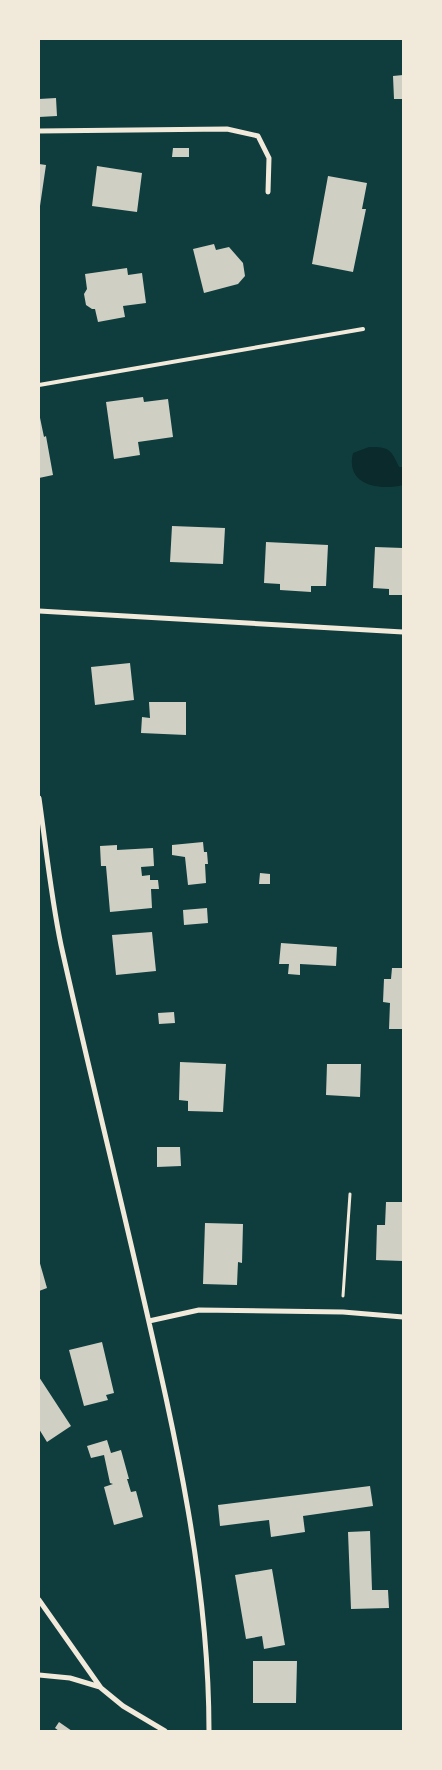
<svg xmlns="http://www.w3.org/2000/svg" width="442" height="1770" font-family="'Crimson Pro',serif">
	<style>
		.water { fill: #0a2a2b }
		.building { fill: #cfcfc3 }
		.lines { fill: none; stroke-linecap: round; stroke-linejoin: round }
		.path { stroke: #f1e9da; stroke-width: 3 }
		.service { stroke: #f1e9da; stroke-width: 4 }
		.minor { stroke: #f1e9da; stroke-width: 5 }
	</style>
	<rect width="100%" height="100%" fill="#0f3d3e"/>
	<!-- water -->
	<path class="water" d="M369,447C389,447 391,449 399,467H403V485C379,491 345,485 353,453Z"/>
	<!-- building -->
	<path class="building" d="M403,75V99H394L393,76Z
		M56,98L57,116L39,117V99Z
		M173,148H189V157H172Z
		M39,164L46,165L40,206H39Z
		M97,166L142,173L137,212L92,206Z
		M328,176L367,183L362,209H366L353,272L312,264Z
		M214,244L216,250L229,247L243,263L245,276L238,284L204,293L193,249Z
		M127,268L128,275L142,273L146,303L123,306L125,317L98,322L95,309H92L86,305L84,294L87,289L85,274Z
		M143,397L144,402L168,399L173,437L138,442L140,455L114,459L106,402Z
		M39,413L44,437L46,436L53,475L39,478Z
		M172,526L225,528L223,564L170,562Z
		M266,542L328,545L326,586H311V592L280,590V584L264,583Z
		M375,547L403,548V595H389V589L373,588Z
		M130,663L134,700L95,705L91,667Z
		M149,702H186V735L141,733L142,717L150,718Z
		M203,842L204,852H207L208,864H205L206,883L188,885L185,857L172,855V845Z
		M117,845V850L153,848L154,866L141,867L142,876L150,875V880H158L159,889H151L152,908L110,912L106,866H101L100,846Z
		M260,873L270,874V884H259Z
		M207,908L208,923L184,925L183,910Z
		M152,932L156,971L116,975L112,935Z
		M281,943L337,947L336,966L300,964V975L288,974L289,964H279Z
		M392,968H403V1029H389L390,1003L383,1002L384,979H391Z
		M174,1012L175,1023L159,1024L158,1013Z
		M180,1062L226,1064L223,1112L188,1111V1101L179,1100Z
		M327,1064H361L360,1097L326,1095Z
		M157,1147H180L181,1166L157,1167Z
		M386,1202H403V1261L376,1260L377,1225H385Z
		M205,1223L243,1224L242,1263L238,1262L237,1285L203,1284Z
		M39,1260L47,1288L39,1291Z
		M102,1342L114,1393L106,1395L108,1400L84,1406L69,1350Z
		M39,1377L71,1426L47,1442L39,1429Z
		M107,1440L111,1453L121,1450L129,1479H127L131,1492L136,1491L143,1517L114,1525L104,1487L113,1484L110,1483L104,1455L91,1458L87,1446Z
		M370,1486L373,1506L303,1516L305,1532L271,1537L269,1520L220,1526L218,1505Z
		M370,1531L372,1590H388L389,1608L351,1609L348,1532Z
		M272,1569L285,1645L264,1649L262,1636L246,1639L235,1575Z
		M253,1661H297L296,1703H253Z
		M59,1722L72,1731H59L55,1728Z"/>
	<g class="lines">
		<!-- path -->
		<path class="path" d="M343,1296L350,1194"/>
		<!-- service -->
		<path class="service" d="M39,385L363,329"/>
		<!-- minor -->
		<path class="minor" d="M39,131L227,129L258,136L269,158L268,192
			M39,611L403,632
			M39,798C46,847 51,897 61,945C85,1053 112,1162 137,1270C172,1422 209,1575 209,1731
			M149,1321L199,1310L343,1312L403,1317
			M39,1600L101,1688L123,1706L165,1731
			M39,1675L70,1678L100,1687"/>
	</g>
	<!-- border -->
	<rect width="442" height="1770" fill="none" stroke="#f1e9da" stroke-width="80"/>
</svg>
